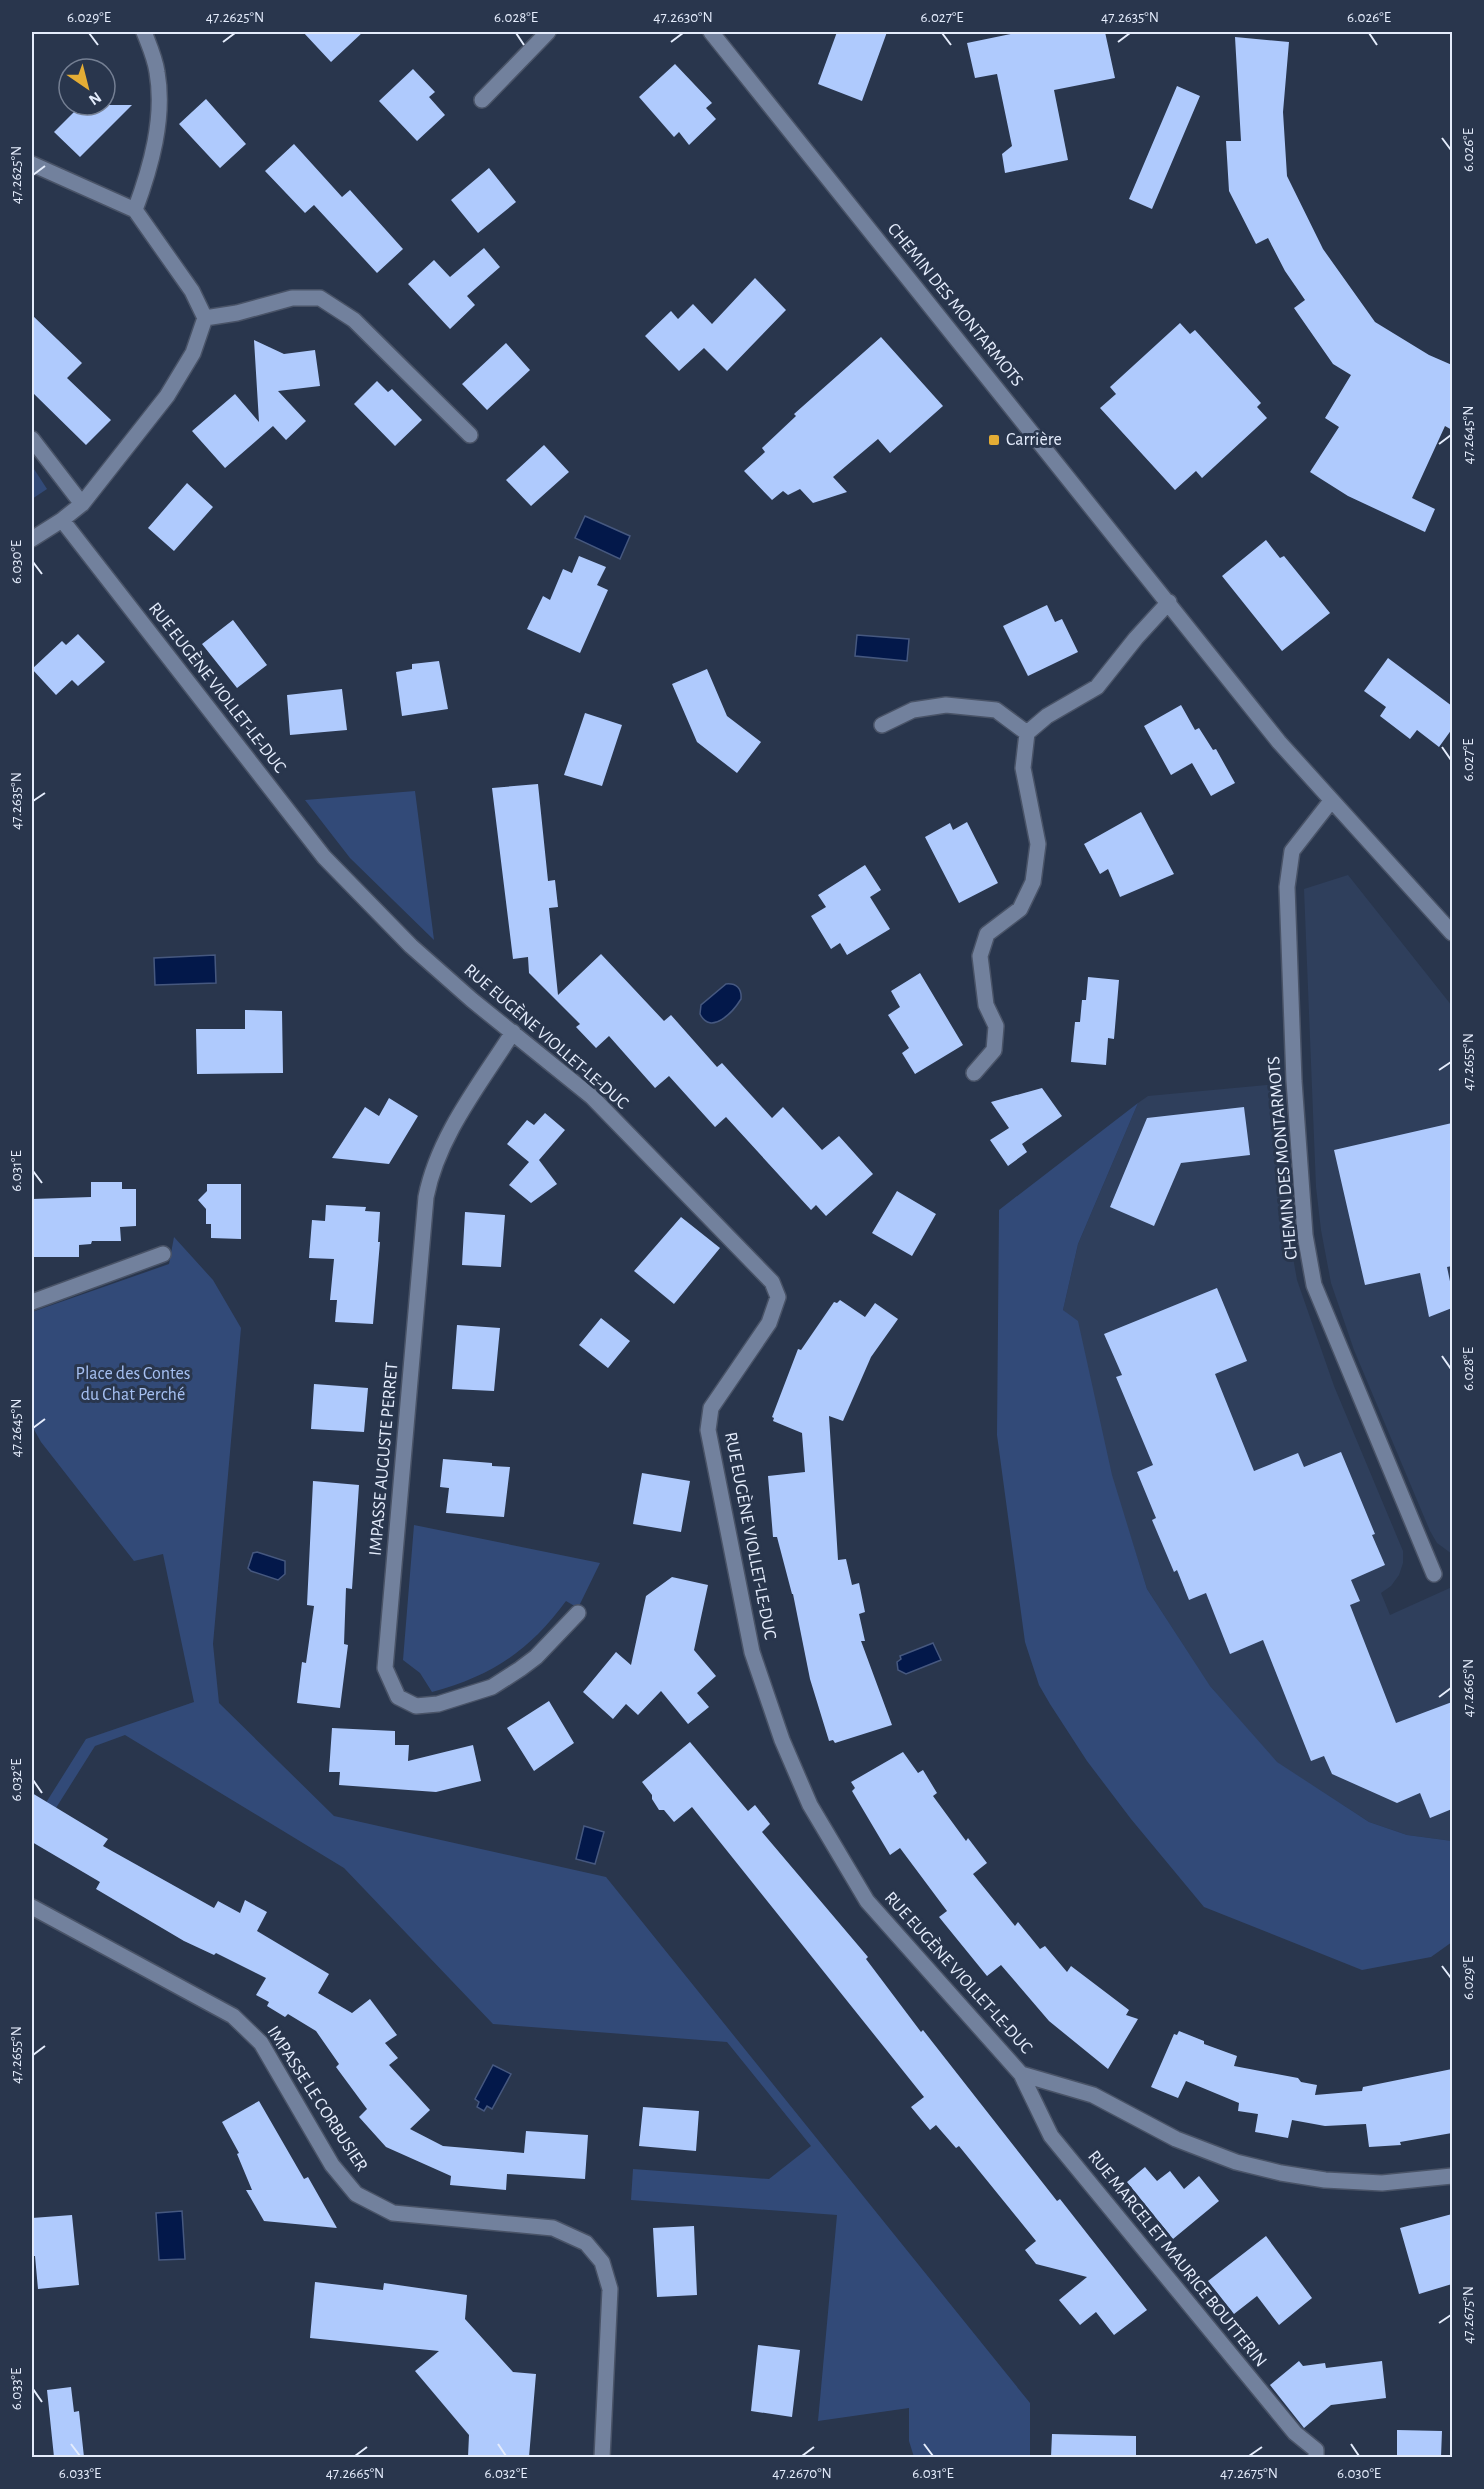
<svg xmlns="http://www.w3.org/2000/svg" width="1484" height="2489" font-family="'Alegreya Sans',sans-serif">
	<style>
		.built { fill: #2f3f5c }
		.green { fill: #324a78 }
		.water { fill: #03184a; stroke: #46587f; stroke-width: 1.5 }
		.building { fill: #afcafd }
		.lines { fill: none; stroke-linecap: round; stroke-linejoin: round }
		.minor-casing { stroke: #495367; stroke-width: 18 }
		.minor { stroke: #72819d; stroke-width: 15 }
		.ticks { fill: none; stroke: #e4ecfc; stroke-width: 2 }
		.poi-dot { fill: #e4ad35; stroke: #29364d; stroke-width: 2 }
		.labels { text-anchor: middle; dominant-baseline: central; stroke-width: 6; stroke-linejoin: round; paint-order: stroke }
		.street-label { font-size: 18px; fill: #e4ecfc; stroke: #29364d }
		.poi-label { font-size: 18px; fill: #e4ecfc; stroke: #29364d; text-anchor: start }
		.park-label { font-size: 18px; fill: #a6c0f2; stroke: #29364d }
		.neatline { fill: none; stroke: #e4ecfc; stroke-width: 2 }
		.ticks-label { font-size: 15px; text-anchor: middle; fill: #e4ecfc }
	</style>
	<rect width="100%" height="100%" fill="#29364d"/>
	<!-- built -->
	<path class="built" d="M1348,875L1452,1006V1554L1437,1543L1430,1531L1354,1350L1331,1283L1321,1230L1316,1187L1304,889Z
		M1278,1084L1288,1229L1297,1280L1334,1386L1403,1551V1563L1399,1575L1391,1586L1381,1593L1390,1615L1452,1587V1841L1407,1835L1369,1822L1276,1762L1209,1685L1147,1589L1111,1475L1075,1321L1063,1310L1078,1244L1138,1103L1148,1096Z"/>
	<!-- green -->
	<path class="green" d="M32,466L47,489L32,499Z
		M415,791L434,940L350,858L305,800Z
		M1138,1103L1078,1244L1063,1310L1078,1321L1112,1475L1147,1589L1210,1686L1277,1762L1369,1822L1407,1835L1452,1841V1942L1431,1957L1362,1970L1204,1907L1131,1819L1087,1761L1050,1704L1039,1685L1025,1642L997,1435L999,1210Z
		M174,1237L213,1280L241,1328L213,1644L219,1703L334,1816L606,1877L1030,2403V2457H914L909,2441V2408L818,2421L837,2215L631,2200L633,2169L769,2179L811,2146L727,2042L493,2024L344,1868L125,1735L95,1746L32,1846V1825L86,1739L194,1702L163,1554L134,1561L41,1442L32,1426V1312L169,1264Z
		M414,1525L600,1563L578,1608L566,1601C529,1651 492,1676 432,1692L420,1673L403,1660Z"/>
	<!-- water -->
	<path class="water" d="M585,516L630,536L620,559L575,538Z
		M857,635L909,639L907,661L855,656Z
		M215,955L216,983L155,985L154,958Z
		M726,984C736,983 742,988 741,999C733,1012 711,1036 700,1014L701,1005Z
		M257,1552L285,1561V1574L278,1580L251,1571L248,1568L253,1553Z
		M933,1643L941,1660L906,1674L898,1670L897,1662L901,1659L900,1656Z
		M584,1826L604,1832L595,1864L576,1859Z
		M493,2065L511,2074L492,2109L487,2106L484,2111L477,2107L479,2102L475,2099Z
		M182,2211L185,2259L159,2260L156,2213Z"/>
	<!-- building -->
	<path class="building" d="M303,32H363L331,62Z
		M837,32H887L862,101L818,84Z
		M1021,32H1105L1115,78L1054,90L1068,160L1005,173L1002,154L1012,146L997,74L975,78L967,43Z
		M1235,37L1289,42L1283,112L1287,176L1323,249L1375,322L1429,355L1452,365V430L1445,426L1412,498L1435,509L1425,532L1348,496L1310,472L1339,427L1325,418L1351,375L1333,364L1294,308L1305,300L1285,271L1268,238L1256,244L1229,191L1226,141H1241Z
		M675,64L712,103L706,108L716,119L689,145L679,132L674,137L639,97Z
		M413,69L435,92L429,97L445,115L417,141L379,101Z
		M1177,86L1200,96L1152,209L1129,199Z
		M206,99L246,144L220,168L179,124Z
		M81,105H132L80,157L54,132Z
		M294,144L342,197L350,190L403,249L377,273L314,205L305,213L265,171Z
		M489,168L516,202L478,233L451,200Z
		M484,248L500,267L467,296L475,305L450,329L408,284L434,260L450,277Z
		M755,278L786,310L727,371L704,348L679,371L645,336L671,311L678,319L693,304L712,324Z
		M32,315L82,363L67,378L111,420L86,445L32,392Z
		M1180,323L1190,334L1195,330L1261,403L1257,407L1267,418L1202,478L1196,471L1175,490L1100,408L1116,394L1110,387Z
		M881,337L943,406L890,453L878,439L833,477L847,492L813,503L800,489L788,495L783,491L772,500L744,471L765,452L762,448L796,416L794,414Z
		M254,340L284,354L315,350L320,386L278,391L306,421L286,440L273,426L225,468L192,431L235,394L259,422Z
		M506,343L530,370L487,410L462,384Z
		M377,381L388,392L392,389L422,420L395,446L354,404Z
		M544,445L569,472L531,506L506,480Z
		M187,483L213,507L174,551L148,528Z
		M1266,540L1280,558L1284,556L1330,613L1282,651L1222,576Z
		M579,556L606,567L597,585L608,590L580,653L527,629L543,596L550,600L563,569L572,573Z
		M1047,605L1055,622L1062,619L1078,652L1028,676L1003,626Z
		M233,620L267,665L237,688L202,644Z
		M78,634L105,662L78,686L72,680L56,695L32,669L62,641L66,645Z
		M1388,658L1452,706V729L1439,747L1417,730L1410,739L1380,716L1386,707L1364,691Z
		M439,661L448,709L402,716L396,672L412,669V664Z
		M707,669L727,716L761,742L737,773L697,742L672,684Z
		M342,689L347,730L290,735L287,695Z
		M1181,705L1195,730L1199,728L1213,750L1216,749L1235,783L1211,796L1192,763L1171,775L1144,726Z
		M585,713L622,725L602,786L564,775Z
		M538,784L548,881L555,880L558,907L549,908L558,995L601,954L664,1021L671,1015L717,1067L722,1063L772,1118L783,1107L822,1150L839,1136L873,1174L826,1216L816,1205L811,1210L726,1117L715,1127L669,1076L655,1088L609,1036L596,1048L576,1027L580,1024L529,973L528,957L513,959L492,788Z
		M1141,812L1174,874L1120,897L1108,869L1100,874L1084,844Z
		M967,822L998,883L959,903L925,837L950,823L953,830Z
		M865,865L881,890L870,897L890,929L847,955L840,943L831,949L811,916L826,907L818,895Z
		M920,973L963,1045L915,1074L902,1053L909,1048L888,1015L900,1007L891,991Z
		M1088,977L1119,980L1114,1039L1108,1038L1106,1065L1071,1062L1075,1022H1080L1082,1000H1086Z
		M245,1010L282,1011L283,1073L197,1074L196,1029H245Z
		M1042,1088L1062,1116L1022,1144L1027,1152L1008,1166L990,1140L1009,1128L991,1102Z
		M389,1098L418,1116L389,1164L332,1158L365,1107L379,1116Z
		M1244,1107L1250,1155L1181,1163L1154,1226L1110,1207L1147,1118Z
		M545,1113L565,1130L539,1160L557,1184L531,1203L509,1185L529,1162L507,1144L527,1120L534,1125Z
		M1452,1123V1266L1447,1267L1452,1291V1308L1429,1317L1420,1273L1365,1285L1334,1150Z
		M91,1182H122V1189H136V1226L120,1227L121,1241H92L91,1244L79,1245V1257H32V1199L91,1197Z
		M207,1184H241V1239L211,1238V1224H206V1209L198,1200L207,1191Z
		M897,1191L936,1214L912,1256L872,1233Z
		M326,1205L366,1207L365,1211L380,1212L378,1242H380L373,1324L335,1322L337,1300H330L334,1259L309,1258L312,1220L325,1221Z
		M465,1212L505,1215L501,1267L462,1265Z
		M681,1217L720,1248L674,1304L634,1271Z
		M1217,1288L1247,1361L1215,1374L1254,1471L1298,1453L1304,1467L1341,1452L1375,1534L1372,1535L1385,1565L1351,1580L1360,1601L1350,1605L1396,1723L1452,1702V1809L1430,1818L1420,1793L1397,1803L1332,1774L1324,1756L1311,1761L1263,1640L1230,1654L1206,1593L1189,1600L1177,1570L1174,1572L1152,1520L1156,1518L1137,1472L1153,1465L1116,1377L1122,1375L1104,1334Z
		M840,1300L865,1317L875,1303L898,1319L871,1357L843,1421L829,1416L838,1560L846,1559L852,1585L859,1583L865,1612L859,1614L865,1641H861L892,1725L835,1743L833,1740L829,1741L810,1679L793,1594H792L777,1537H773L768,1476L805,1472L802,1433L773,1421L774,1418L772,1417L798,1349L801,1350L834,1302L837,1303Z
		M601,1318L630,1341L608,1368L579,1345Z
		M457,1325L500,1328L494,1391L452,1389Z
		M314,1384L368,1388L364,1432L311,1429Z
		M443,1459L492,1463V1466L510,1467L504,1517L446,1513L449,1488L440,1487Z
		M642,1473L690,1481L681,1532L633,1524Z
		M313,1481L359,1485L352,1589L346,1588L344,1644L348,1645L340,1708L297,1703L302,1662L306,1663L314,1606L307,1605Z
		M672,1577L708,1585L694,1650L716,1676L697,1693L709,1707L688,1724L661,1691L638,1715L626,1704L613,1719L583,1692L616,1652L631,1665L646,1596Z
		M549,1701L574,1743L534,1771L507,1728Z
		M332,1728L395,1731V1745H409L408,1761L473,1745L481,1781L436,1792L339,1785L340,1772H329Z
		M690,1742L748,1811L755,1805L770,1824L762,1832L868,1957L866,1959L921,2032L923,2030L1057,2201L1060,2199L1147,2310L1114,2335L1096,2312L1080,2325L1059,2300L1087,2277L1036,2264L1025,2250L1036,2241L959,2146L956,2148L936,2125L930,2130L911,2107L924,2097L692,1807L674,1822L664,1810H659L652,1799V1795L642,1782Z
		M903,1752L918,1773L923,1770L937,1793L933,1796L966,1841L968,1838L987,1863L973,1874L1015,1926L1018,1922L1040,1949L1045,1946L1067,1972L1071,1966L1129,2010L1126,2015L1138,2019L1108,2069L1049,2021L1001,1965L987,1976L939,1917L947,1911L900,1848L890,1855L852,1791L855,1788L851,1782Z
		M32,1793L108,1839L103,1846L214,1908L218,1901L240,1913L245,1900L267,1912L257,1931L329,1974L318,1993L352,2013L370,1999L397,2035L385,2043L398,2058L389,2065L430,2110L410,2129L443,2146L524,2153L526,2131L588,2135L585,2179L507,2174L506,2190L450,2185L451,2176L386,2147L359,2117L367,2109L336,2067L339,2064L316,2031L288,2014L285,2017L267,2006L269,2002L256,1995L266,1978L216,1953L214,1955L184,1941L96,1889L100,1882L32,1842Z
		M1179,2031L1204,2041V2044L1237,2056L1234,2066L1298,2078L1301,2082L1317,2085L1315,2095L1362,2091L1363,2087L1452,2069V2133L1400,2142L1401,2145L1369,2147L1366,2124L1325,2126L1292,2120L1288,2138L1255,2132L1258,2114L1238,2111L1239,2103L1186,2081L1178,2098L1151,2087L1174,2034L1177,2035Z
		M259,2101L304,2179L308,2177L337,2228L264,2221L246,2190H252L237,2154L239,2153L222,2122Z
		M643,2107L699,2111L696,2151L639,2146Z
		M1145,2167L1157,2181L1170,2171L1184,2189L1199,2176L1219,2201L1173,2239L1127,2182Z
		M1452,2214V2284L1419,2294L1400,2228Z
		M72,2215L79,2285L38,2289L35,2256H32V2218Z
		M694,2226L697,2295L657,2297L653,2228Z
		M1266,2236L1312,2298L1279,2325L1257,2296L1234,2314L1208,2281Z
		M315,2282L383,2290L384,2283L467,2295L465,2319L513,2372L536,2374L529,2457H468L469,2435L415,2371L439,2351L310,2338Z
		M758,2345L800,2350L792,2417L751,2411Z
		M1299,2361L1303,2366L1325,2363L1326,2368L1382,2361L1386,2398L1331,2405L1304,2428L1270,2385Z
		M71,2387L74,2412L79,2411L84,2457H54L47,2390Z
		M1397,2430L1442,2431L1441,2457H1397Z
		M1052,2434L1136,2436V2457H1051Z"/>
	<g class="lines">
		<!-- minor casing -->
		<g class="minor-casing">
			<path id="minor" d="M711,32L1279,742L1452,933
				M482,100L548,32
				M32,164L135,210L192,291L205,318
				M135,210C151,167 165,118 157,72C155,58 149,45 144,32
				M32,439L82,504
				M62,520L324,857L411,946L472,1000L592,1097L772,1282L778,1297L769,1323L711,1408L708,1430L752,1652L782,1740L810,1805L867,1901L1021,2074L1093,2095L1176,2139L1236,2162L1281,2173L1325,2180L1382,2183L1452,2176
				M32,539L62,520L82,504L167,396L193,353L205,318L237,313L292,298H320L354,320L470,435
				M882,725L913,710L946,705L996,710L1027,733L1047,716L1097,687L1136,638L1169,602
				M1331,801L1292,851L1287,887L1294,1081L1305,1235L1314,1285L1434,1574
				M513,1032C480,1084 438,1136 426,1197L385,1668L398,1697L416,1706L438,1704L492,1687L520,1669L536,1657L578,1613
				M974,1073L994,1050L996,1026L986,1005L980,956L987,934L1020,909L1033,882L1038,844L1023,768L1027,733
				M32,1302L163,1254
				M32,1907L233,2016L261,2043L332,2165L356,2194L393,2213L553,2228L586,2243L602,2262L610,2289L602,2458
				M1021,2074L1051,2136L1295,2433L1316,2450V2458"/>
		</g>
		<!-- minor -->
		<use href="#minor" class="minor"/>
	</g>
	<!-- ticks -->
	<path class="ticks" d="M89,33L98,45M516,33L524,45M942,33L951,45M1369,33L1377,45M223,42L235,33M671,42L683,33M1118,42L1130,33M1442,138L1451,150M33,175L45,166M1439,444L1451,435M33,562L42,574M1442,747L1451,760M33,801L45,793M1439,1070L1451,1062M33,1171L42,1183M1442,1356L1451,1369M33,1428L45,1419M1439,1697L1451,1688M33,1780L42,1793M1442,1966L1451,1978M33,2055L45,2046M1439,2323L1451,2315M33,2389L42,2402M71,2444L80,2456M498,2444L506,2456M924,2444L933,2456M1351,2444L1359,2456M355,2456L367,2447M802,2456L814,2447M1249,2456L1262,2447"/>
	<!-- markers -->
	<rect class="poi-dot" x="988" y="434" width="12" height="12" rx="3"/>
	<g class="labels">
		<!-- street labels -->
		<g class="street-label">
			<text transform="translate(955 305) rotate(51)">CHEMIN DES MONTARMOTS</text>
			<text transform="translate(217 688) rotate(52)">RUE EUGÈNE VIOLLET-LE-DUC</text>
			<text transform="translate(546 1037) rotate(41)">RUE EUGÈNE VIOLLET-LE-DUC</text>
			<text transform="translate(1283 1158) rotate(-95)">CHEMIN DES MONTARMOTS</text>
			<text transform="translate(384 1459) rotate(-85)">IMPASSE AUGUSTE PERRET</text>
			<text transform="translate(750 1536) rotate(79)">RUE EUGÈNE VIOLLET-LE-DUC</text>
			<text transform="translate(958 1973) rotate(48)">RUE EUGÈNE VIOLLET-LE-DUC</text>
			<text transform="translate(317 2099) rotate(57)">IMPASSE LE CORBUSIER</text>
			<text transform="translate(1177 2259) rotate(51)">RUE MARCEL ET MAURICE BOUTTERIN</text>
		</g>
		<!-- poi labels -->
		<g class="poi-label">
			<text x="1006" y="440">Carrière</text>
		</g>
		<!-- park labels -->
		<g class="park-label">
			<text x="133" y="1374">Place des Contes<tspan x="133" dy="21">du Chat Perché</tspan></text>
		</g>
	</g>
	<!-- border -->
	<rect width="1484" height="2489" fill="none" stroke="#29364d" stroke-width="66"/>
	<!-- north arrow -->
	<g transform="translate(87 87) rotate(145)"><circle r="28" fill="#29364d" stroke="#747f93" stroke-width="1.5"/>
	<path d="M0-4.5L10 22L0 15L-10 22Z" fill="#e4ad35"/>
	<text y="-9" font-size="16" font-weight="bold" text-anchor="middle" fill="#e4ecfc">N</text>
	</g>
	<rect x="33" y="33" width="1418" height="2423" class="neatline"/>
	<g class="ticks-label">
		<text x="89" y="22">6.029°E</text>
		<text x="235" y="22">47.2625°N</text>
		<text x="516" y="22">6.028°E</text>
		<text x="683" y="22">47.2630°N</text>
		<text x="942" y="22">6.027°E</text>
		<text x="1130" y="22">47.2635°N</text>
		<text x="1369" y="22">6.026°E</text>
		<text transform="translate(1468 150) rotate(-90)" y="5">6.026°E</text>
		<text transform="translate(16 175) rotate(-90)" y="5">47.2625°N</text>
		<text transform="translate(1468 435) rotate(-90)" y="5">47.2645°N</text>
		<text transform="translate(16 562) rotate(-90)" y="5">6.030°E</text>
		<text transform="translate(1468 760) rotate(-90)" y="5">6.027°E</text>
		<text transform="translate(16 801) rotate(-90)" y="5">47.2635°N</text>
		<text transform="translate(1468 1062) rotate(-90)" y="5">47.2655°N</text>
		<text transform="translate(16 1171) rotate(-90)" y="5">6.031°E</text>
		<text transform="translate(1468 1369) rotate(-90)" y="5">6.028°E</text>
		<text transform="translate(16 1428) rotate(-90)" y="5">47.2645°N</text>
		<text transform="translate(1468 1688) rotate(-90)" y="5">47.2665°N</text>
		<text transform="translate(16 1780) rotate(-90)" y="5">6.032°E</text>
		<text transform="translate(1468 1978) rotate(-90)" y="5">6.029°E</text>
		<text transform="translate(16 2055) rotate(-90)" y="5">47.2655°N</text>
		<text transform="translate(1468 2315) rotate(-90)" y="5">47.2675°N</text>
		<text transform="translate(16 2389) rotate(-90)" y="5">6.033°E</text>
		<text x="80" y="2478">6.033°E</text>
		<text x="355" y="2478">47.2665°N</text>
		<text x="506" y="2478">6.032°E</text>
		<text x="802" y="2478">47.2670°N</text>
		<text x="933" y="2478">6.031°E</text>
		<text x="1249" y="2478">47.2675°N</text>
		<text x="1359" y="2478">6.030°E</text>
	</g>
</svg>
